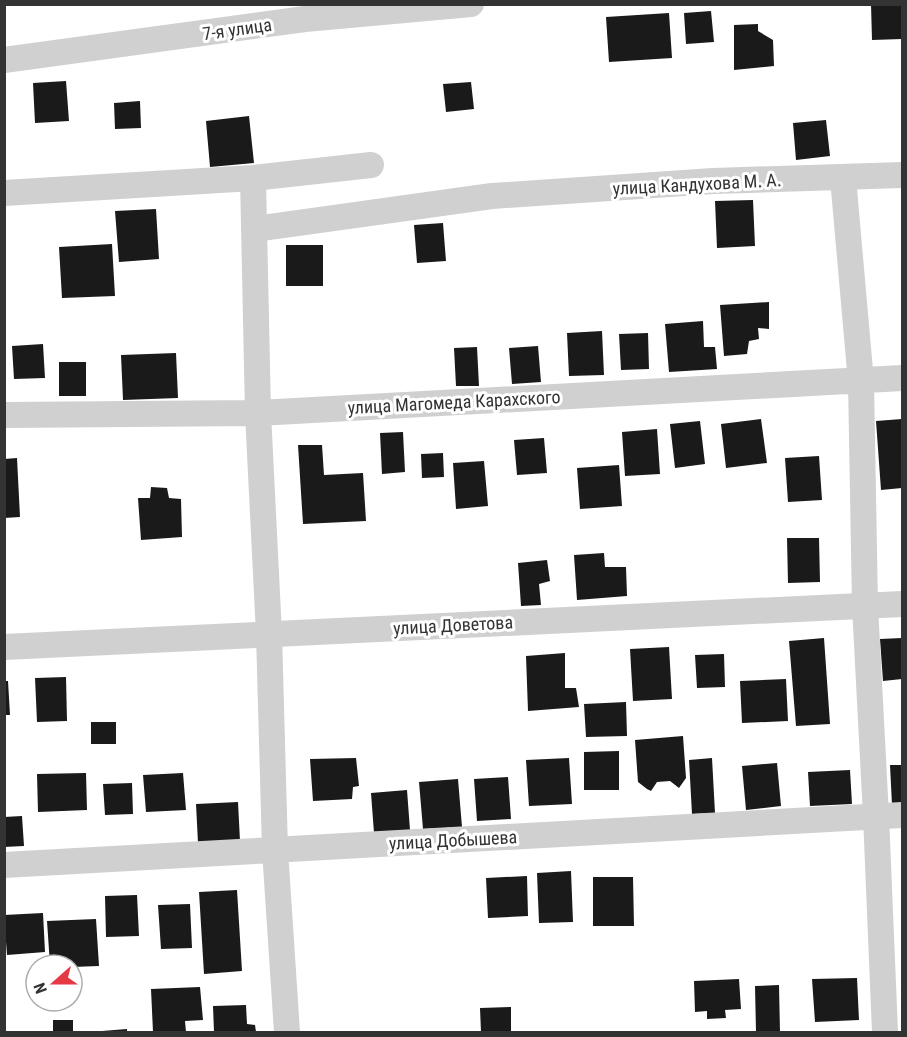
<svg xmlns="http://www.w3.org/2000/svg" width="907" height="1037" font-family="'Roboto Condensed',sans-serif">
	<style>
		.building { fill: #1a1a1a }
		.lines { fill: none; stroke-linecap: round; stroke-linejoin: round }
		.minor { stroke: #d0d0d0; stroke-width: 26 }
		.labels { text-anchor: middle; dominant-baseline: central; stroke-width: 6; stroke-linejoin: round; paint-order: stroke }
		.street-label { font-size: 18px; fill: #333; stroke: #fff }
	</style>
	<rect width="100%" height="100%" fill="#fff"/>
	<!-- building -->
	<path class="building" d="M871,4H902V39L872,40Z
		M711,11L714,42L686,44L684,13Z
		M669,13L672,58L609,62L606,17Z
		M758,24V31L773,40L774,66L734,70V25Z
		M66,81L69,121L35,123L33,83Z
		M471,82L474,109L446,112L443,84Z
		M140,101L141,128L115,129L114,103Z
		M249,116L254,163L210,167L206,121Z
		M826,120L830,156L796,160L793,123Z
		M753,200L755,246L717,248L715,201Z
		M156,209L159,259L119,262L115,211Z
		M443,223L446,261L417,263L414,225Z
		M112,244L115,296L62,298L59,247Z
		M286,245H323V286H286Z
		M769,302V329L758,328L759,339L749,341L747,354L724,356L720,305Z
		M703,321L704,347H715L717,369L669,372L665,324Z
		M602,331L604,375L569,376L567,333Z
		M648,333L649,369L621,370L619,334Z
		M43,344L45,378L14,379L12,346Z
		M538,346L541,382L512,384L509,348Z
		M477,347L479,386H456L454,348Z
		M176,353L178,398L123,400L121,355Z
		M59,362H86V396H59Z
		M761,419L767,463L726,468L721,424Z
		M902,419V488L881,490L876,421Z
		M700,421L705,464L675,468L670,424Z
		M657,429L660,474L625,476L622,432Z
		M403,432L405,472L382,474L380,433Z
		M544,438L547,473L517,475L514,440Z
		M298,445H322L324,475L363,473L366,521L303,524Z
		M443,453L444,477L422,478L421,454Z
		M819,456L822,500L788,502L785,458Z
		M17,458L20,517L4,518V459Z
		M484,461L488,506L456,509L453,463Z
		M619,465L622,506L580,509L577,468Z
		M151,487L167,488L169,498L181,499L182,537L141,540L138,498H150Z
		M787,538H819L820,582L788,583Z
		M604,553L605,567H626L627,596L577,600L574,555Z
		M547,560L550,581L539,584L541,605L521,606L518,563Z
		M824,638L830,724L796,726L789,641Z
		M902,638V679L883,681L880,639Z
		M669,647L672,699L633,701L630,649Z
		M565,653V688H576L579,707L528,711L526,656Z
		M724,654L725,687L697,688L695,655Z
		M66,677L67,721L37,722L35,678Z
		M786,679L788,721L742,723L740,681Z
		M4,681H8L10,715H4Z
		M626,702L627,736L586,737L584,704Z
		M91,722H116V744H91Z
		M683,736L686,778L679,788L670,781L657,782L651,791L647,789L638,782L635,740Z
		M619,751V790H584V752Z
		M356,758L359,786L353,787L352,799L313,801L310,759Z
		M569,758L572,804L529,806L526,760Z
		M712,758L715,813L692,814L689,760Z
		M777,763L781,806L746,810L742,766Z
		M890,765H902V804L892,805Z
		M850,770L852,804L810,806L808,772Z
		M86,773L87,810L38,812L37,774Z
		M183,773L186,810L146,812L143,775Z
		M508,777L511,819L477,821L474,779Z
		M458,779L462,827L423,829L419,782Z
		M132,783L133,814L105,815L103,784Z
		M407,790L410,830L374,833L371,793Z
		M238,802L240,841L198,843L196,804Z
		M22,816L24,846L4,847V817Z
		M571,871L573,922L539,923L537,873Z
		M527,876L528,916L488,918L486,878Z
		M593,877H633L634,926H593Z
		M237,890L242,971L204,974L199,892Z
		M137,895L139,936L106,937L105,896Z
		M190,904L192,948L161,949L158,905Z
		M43,913L45,952L7,955L4,915Z
		M96,919L99,966L72,967V965H50L47,921Z
		M857,978L859,1020L815,1022L812,979Z
		M739,979L741,1009L725,1010L726,1018L707,1019V1011L695,1012L694,981Z
		M779,985L780,1032H756L755,986Z
		M200,987L203,1020L185,1021L186,1032H153L151,989Z
		M246,1005L247,1024L255,1025L256,1032H214L213,1006Z
		M511,1007V1032H481L480,1008Z
		M53,1020H73V1032H53Z
		M127,1029V1032H102V1031Z"/>
	<g class="lines">
		<!-- minor -->
		<path class="minor" d="M4,60L305,19L471,4
			M253,178L258,413L269,634L275,850L287,1032
			M843,178L861,382L865,606L876,816L885,1032
			M4,193L253,178L371,165
			M254,229L492,196L713,181L902,175
			M4,415L258,413L902,378
			M4,647L902,604
			M4,865L902,815"/>
	</g>
	<g class="labels">
		<!-- street labels -->
		<g class="street-label">
			<text transform="translate(237 29) rotate(-8)">7-я улица</text>
			<text transform="translate(697 184) rotate(-3)">улица Кандухова М. А.</text>
			<text transform="translate(454 402) rotate(-3)">улица Магомеда Карахского</text>
			<text transform="translate(453 625) rotate(-3)">улица Доветова</text>
			<text transform="translate(453 840) rotate(-3)">улица Добышева</text>
		</g>
	</g>
	<!-- border -->
	<rect width="907" height="1037" fill="none" stroke="#333333" stroke-width="12"/>
	<!-- north arrow -->
	<g transform="translate(54 983) rotate(249)"><circle r="28" fill="#ffffff" stroke="#adadad" stroke-width="1.5"/>
	<path d="M0-4.5L10 22L0 15L-10 22Z" fill="#e63946"/>
	<text y="-9" font-size="16" font-weight="bold" text-anchor="middle" fill="#333333">N</text>
	</g>
</svg>
